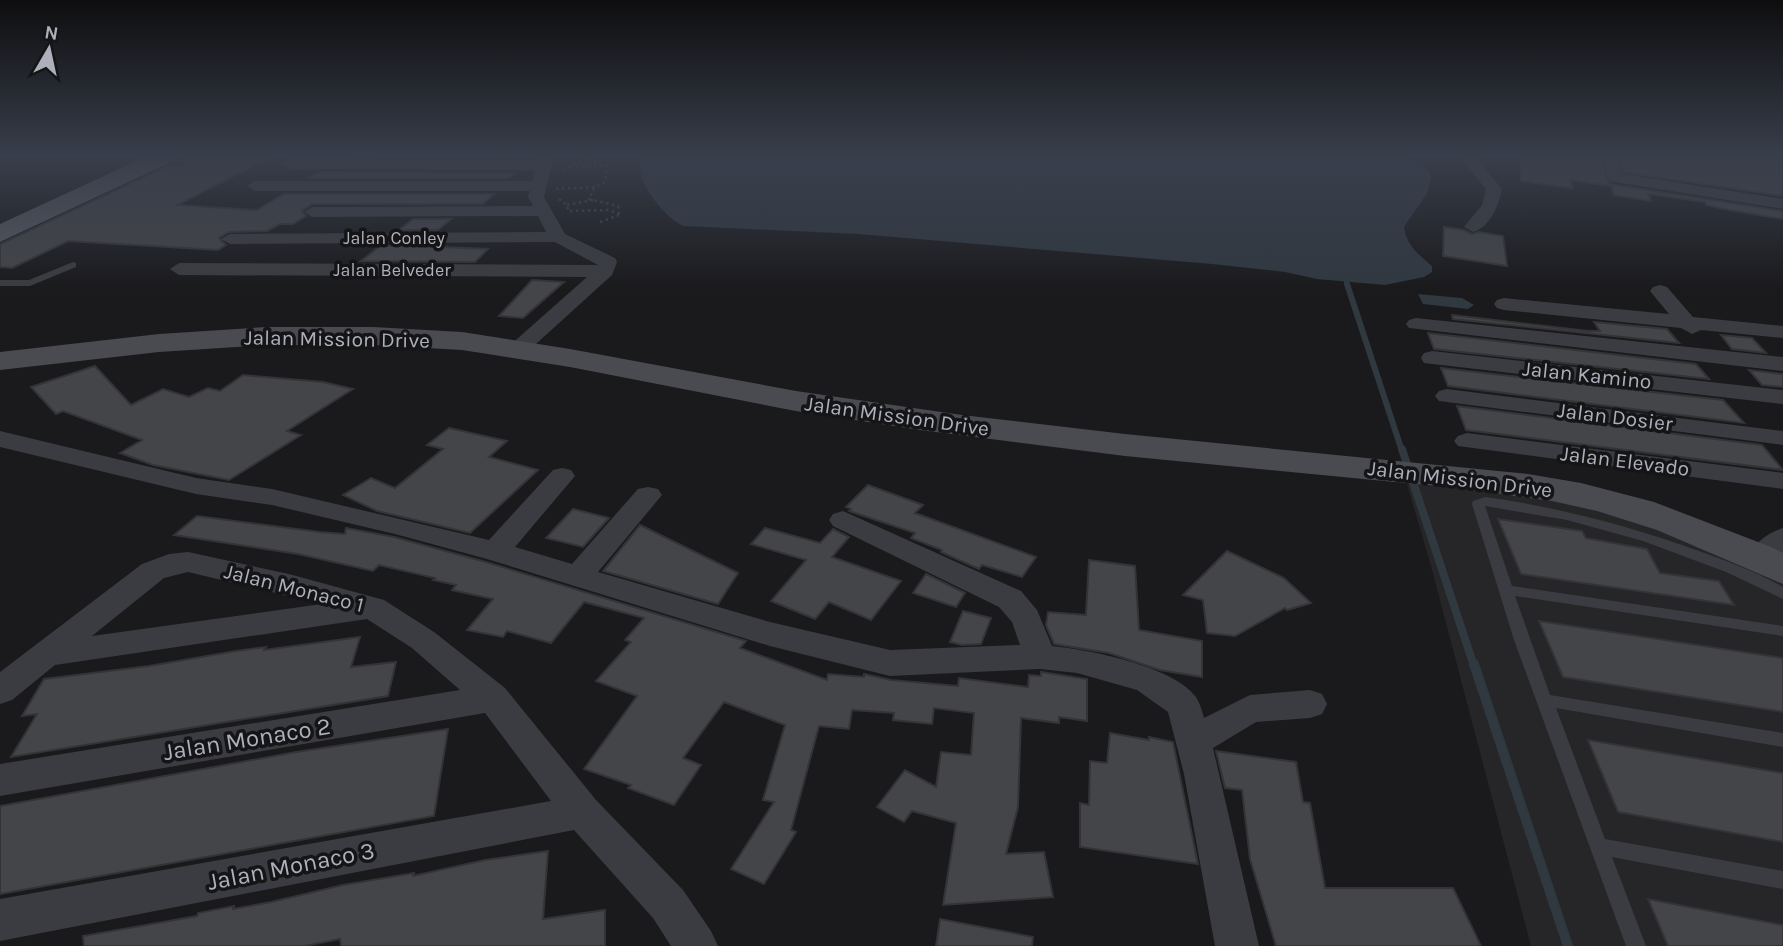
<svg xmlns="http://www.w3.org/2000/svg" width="1783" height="946" font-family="Karla,sans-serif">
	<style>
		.built { fill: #262629 }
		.water { fill: #303840 }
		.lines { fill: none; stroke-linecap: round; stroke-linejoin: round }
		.stream-far3 { stroke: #303840; stroke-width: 4.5 }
		.stream-far2 { stroke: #303840; stroke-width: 6 }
		.stream-far1 { stroke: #303840; stroke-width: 8 }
		.stream { stroke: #303840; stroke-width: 10 }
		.building { fill: #444549; stroke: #343438; stroke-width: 2 }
		.path { stroke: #414348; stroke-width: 2.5; stroke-dasharray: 2.5 3.5; stroke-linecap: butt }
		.lane { fill: #3b3c41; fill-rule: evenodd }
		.street { fill: #3b3c41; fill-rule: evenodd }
		.secondary { fill: #494b51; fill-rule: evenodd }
		.primary { fill: #575960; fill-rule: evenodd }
		.labels { text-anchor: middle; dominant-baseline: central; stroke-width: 7; stroke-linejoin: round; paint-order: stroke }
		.far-street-label { font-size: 18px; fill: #adb0bb; stroke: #151517 }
		.street-label { font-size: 21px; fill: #adb0bb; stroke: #151517 }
		.near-street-label { font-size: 24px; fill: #adb0bb; stroke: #151517 }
	</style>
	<rect width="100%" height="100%" fill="#1a1a1c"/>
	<!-- built -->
	<path class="built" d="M1407,484L1509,492L1597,510L1686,537L1783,581V946H1531L1431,566Z"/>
	<!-- water -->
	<path class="water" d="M644,158H1408L1426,168L1431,175L1428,192L1404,227C1406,245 1419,255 1432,266V272L1424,277L1385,285L1317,279L1285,272L1212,264L858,234L684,226C668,221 640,186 640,169C640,168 643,159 644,158Z
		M1418,294L1462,298L1474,305L1468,309L1423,304Z"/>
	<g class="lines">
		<!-- stream-far3 -->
		<path class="stream-far3" d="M1346,282L1347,285"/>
		<!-- stream-far2 -->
		<path class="stream-far2" d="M1347,284L1402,451"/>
		<!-- stream-far1 -->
		<path class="stream-far1" d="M1402,449L1474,666"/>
		<!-- stream -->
		<path class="stream" d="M1474,664L1568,946"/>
	</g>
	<!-- building -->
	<path class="building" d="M183,158H269L177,205L257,210L284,194H494L483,204H312L302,211L306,216L293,224H280L267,231L229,232L219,238L226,245L218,250L68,241L12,268L0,267V244L168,166L183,167Z
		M1521,158H1600L1609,184L1783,211V219L1729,210L1706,205L1705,202L1648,194L1651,201L1614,195L1611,186L1571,180L1572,188L1521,181Z
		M1619,158H1762L1783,161V196L1624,172Z
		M319,172L515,173L508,178H309Z
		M413,219H451L438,230H399Z
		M1444,227L1464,230L1472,234L1479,232L1503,236L1507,266L1443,256Z
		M420,245L419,246L488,249L475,262L361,261L380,246Z
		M532,280L564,282L523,318L499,316Z
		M1452,315L1588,331H1600L1594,322L1667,329L1679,343L1453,319Z
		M1428,333L1696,364L1709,379L1434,349Z
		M1721,335L1752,338L1766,353L1732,349Z
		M95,366L131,405L163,389L189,397L208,388L220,391L243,375L323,382L353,389L287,431L301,435L229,480L153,465L120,453L142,440L63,411L56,414L31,387Z
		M1441,368L1723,400L1744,423L1448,386Z
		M1749,370L1783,374V387L1762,385Z
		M1457,406L1762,445L1783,470L1466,430Z
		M449,428L507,441L489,457L538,470L470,533L377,511L343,495L371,478L395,488L443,449L427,445Z
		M868,485L923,505L915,513L1036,557L1022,577L982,565L979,569L941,552L942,550L911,538L915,533L849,511L851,509L846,507Z
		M573,509L609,518L583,547L546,538Z
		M197,516L320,532L345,534L346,528L394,537L486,562L746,641L740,648L827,680L828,674L864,677V674L891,680L958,686L959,678L1028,687L1029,675L1041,676V672L1087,679V721L1059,717V723L1021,718L1018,807L1006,854L1044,852L1053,897L943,905L956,823L912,811L904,822L877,807L905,770L936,787L941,752L971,755L974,713L934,708L932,724L893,720L894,713L852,710L849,729L819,726L791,830L796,832L764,884L731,869L774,802L763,800L785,725L724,702L683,758L701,765L674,805L628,788L631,785L584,769L637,696L596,681L631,642L625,640L644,618L584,602L551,643L507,631L503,637L467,630L493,599L452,590L456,585L433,580L435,578L379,565L373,571L298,554L174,535Z
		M1498,519L1582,531L1586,538L1647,549L1660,573L1719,581L1734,605L1521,574Z
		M640,525L738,573L718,604L603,571Z
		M765,528L820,543L833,529L849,537L832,557L901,581L871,620L829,602L815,619L771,601L806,560L751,544Z
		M1227,551L1284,578L1311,603L1287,610L1285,608L1235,636L1207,633L1203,600L1183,595Z
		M1089,560L1135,566L1139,630L1202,641V677L1160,670L1109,653L1054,644L1046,625L1048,612L1086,615Z
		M926,574L965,593L956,607L913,593Z
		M963,611L991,618L981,644L962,645L950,642Z
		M1539,621L1783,658V712L1563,677Z
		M360,637L351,667L396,662L388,696L11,757L37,714L22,716L44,679L149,666L236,651L266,647L264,650Z
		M448,729L434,816L0,894V806L296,752Z
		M1110,733L1149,740V737L1173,742L1198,864L1080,847V803L1089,805L1090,761L1107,763Z
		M1588,740L1783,773V842L1618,812Z
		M1216,751L1296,762L1303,802L1310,803L1325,888H1453L1481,946H1276L1250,859L1242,790L1225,788Z
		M548,851L543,919L605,910V946H341L340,939L305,946H84L83,936L197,916L198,913L234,906L233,909L271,902L343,885L414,873L413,876L485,860Z
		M1648,899L1783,925V946H1668Z
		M940,919L1033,937L1032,946H936Z"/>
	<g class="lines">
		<!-- path -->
		<path class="path" d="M609,158L613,159L607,165L605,182L594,188L589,199L618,206L619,214
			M597,163H592L598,158
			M570,168L606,165
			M562,169L592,158
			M556,189L596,187
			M559,199L567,205L568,211L609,210L619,214
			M567,205L593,200
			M600,222L619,215"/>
		<!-- lane -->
		<path class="lane" d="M73,262L76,263V267L30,286H0V280H29Z
			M1485,497C1558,507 1629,526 1699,551C1727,561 1757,572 1783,587V599L1726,572L1643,541L1567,520L1485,506L1512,586L1783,626V636L1515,596L1550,695L1783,733V747L1556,708L1605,839L1783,871V889L1612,857L1646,946H1626L1514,640L1472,504L1473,501Z"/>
		<!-- street -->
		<path class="street" d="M539,158H553L544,197L565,234L615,258L617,262L612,275L526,353H510L507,348L587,277L179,275L170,269L179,263L598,265L555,242L230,244L221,239L230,234L546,232L538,216L312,217L304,212L312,207L533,206L528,197L530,191H255L247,186L255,181H532L535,170L291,169L283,164L291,159L538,161Z
			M1461,158H1476L1502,189C1499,204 1490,228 1473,232L1464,227L1482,205L1486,189Z
			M1602,158H1616L1622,174L1783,199V209L1609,181Z
			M1660,285L1667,287L1693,317L1783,326V338L1701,330L1692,334L1681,328L1504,310L1497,308L1494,304L1497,300L1504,298L1669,314L1650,291L1653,287Z
			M1416,318L1783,357V371L1409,328L1406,324L1409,320Z
			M1432,351L1783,390V404L1424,363L1421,358L1424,353Z
			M1447,389L1783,431V445L1439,401L1435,396L1439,391Z
			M0,431L196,478L272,489L489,540L553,470L562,468L571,470L575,476L515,547L572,564L638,489L648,487L658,489L662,495L598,572L770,622L890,650L1020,645L1012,622L999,607L833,526L829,520L833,514L843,511L1021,591L1037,610L1052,646C1090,650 1173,666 1196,697C1200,703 1202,711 1204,718L1250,695L1310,690L1322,694L1327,704L1322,714L1310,718L1256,722L1213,748L1259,946H1215L1184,774L1168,712L1137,690L1077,673L1040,669L890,676L770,646L487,559L395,534L272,505L196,494L0,447Z
			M1467,433L1783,473V489L1458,446L1454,441L1458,436Z
			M1783,528V553C1772,564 1765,569 1750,565L1745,558C1753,545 1768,532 1783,528Z
			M188,552L289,574L384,600L434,632L505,688L596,800L683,890L711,931L718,946H671L653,918L574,830L0,941V899L551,801L485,713L0,796V764L460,690L412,648L367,619L55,665L12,700L0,704V672L142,564L169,554ZM188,572L322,604L92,636L164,578Z"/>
		<!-- secondary -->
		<path class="secondary" d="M266,327H373L462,332L570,349L796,391L962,415L1125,434L1528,474L1581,483L1654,502L1771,547L1783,553V584L1657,530L1597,511L1552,501L1457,488L1125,456L920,430L796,411L570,367L462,350L373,345H266L159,352L0,370V352L159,334Z"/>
		<!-- primary -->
		<path class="primary" d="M143,158H172L169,163L0,242V224Z"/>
	</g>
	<!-- sky -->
	<linearGradient id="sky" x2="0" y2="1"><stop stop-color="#0e0e0f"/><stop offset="0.54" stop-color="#383e4b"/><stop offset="1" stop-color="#383e4b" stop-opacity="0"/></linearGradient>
	<rect width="1783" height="290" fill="url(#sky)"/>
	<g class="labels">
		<!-- far-street labels -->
		<g class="far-street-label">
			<text x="394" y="238">Jalan Conley</text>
			<text x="392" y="270">Jalan Belveder</text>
		</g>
		<!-- street labels -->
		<g class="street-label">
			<text transform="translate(337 339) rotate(1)">Jalan Mission Drive</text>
			<text transform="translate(1587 375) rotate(6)">Jalan Kamino</text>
			<text transform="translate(897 416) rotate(8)">Jalan Mission Drive</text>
			<text transform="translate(1615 417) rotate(7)">Jalan Dosier</text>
			<text transform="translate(1625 461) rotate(7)">Jalan Elevado</text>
			<text transform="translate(1460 479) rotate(7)">Jalan Mission Drive</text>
			<text transform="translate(294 588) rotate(14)">Jalan Monaco 1</text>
		</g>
		<!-- near-street labels -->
		<g class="near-street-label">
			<text transform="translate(247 739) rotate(-9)">Jalan Monaco 2</text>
			<text transform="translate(291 866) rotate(-11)">Jalan Monaco 3</text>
		</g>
	</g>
	<!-- north arrow -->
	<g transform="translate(49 49) rotate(9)" stroke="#151517" stroke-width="5" paint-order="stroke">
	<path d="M0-5L12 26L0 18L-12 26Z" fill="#adb0bb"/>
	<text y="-10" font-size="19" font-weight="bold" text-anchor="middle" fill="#adb0bb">N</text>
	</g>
</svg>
